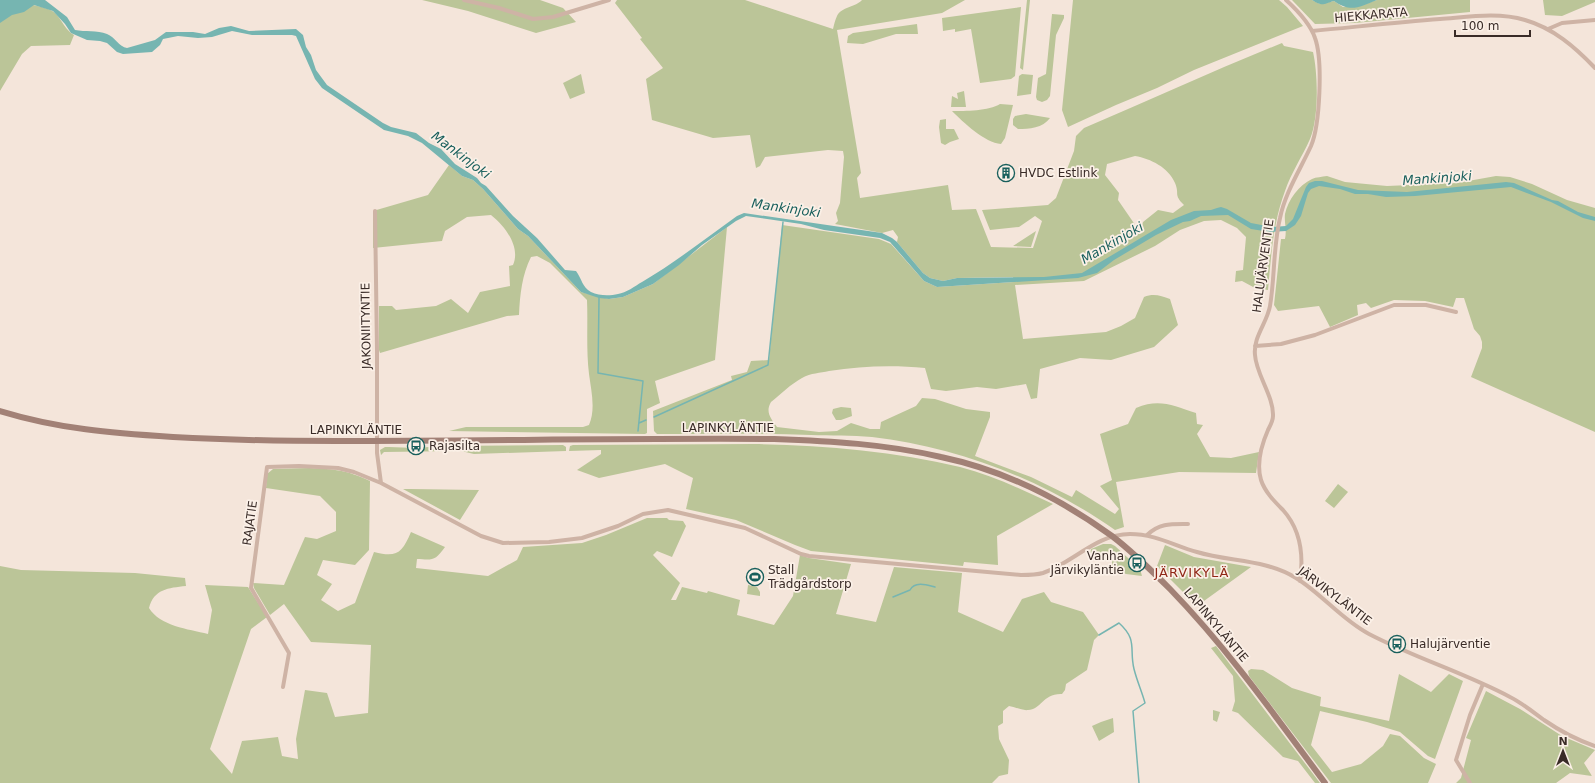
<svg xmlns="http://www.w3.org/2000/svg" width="1595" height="783" font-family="'DejaVu Sans',sans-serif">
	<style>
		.green { fill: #bbc598; fill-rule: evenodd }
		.water { fill: #76b5b1 }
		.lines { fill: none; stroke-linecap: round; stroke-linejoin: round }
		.stream { stroke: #76b5b1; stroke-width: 1.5 }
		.minor { stroke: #ceb3a5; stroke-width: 4 }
		.secondary { stroke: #a28176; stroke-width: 6 }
		.labels { text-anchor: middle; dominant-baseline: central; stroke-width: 3.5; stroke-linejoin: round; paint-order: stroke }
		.street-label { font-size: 12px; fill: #392b27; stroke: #fbf0e7 }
		.poi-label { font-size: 12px; fill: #392b27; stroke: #fbf0e7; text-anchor: start }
		.water-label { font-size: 13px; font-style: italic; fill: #185f5c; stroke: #fbf0e7 }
		.neighbourhood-label { font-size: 13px; letter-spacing: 1px; fill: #902717; stroke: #fbf0e7 }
	</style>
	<rect width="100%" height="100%" fill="#f4e5da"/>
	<!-- green -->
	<path class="green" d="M0,0C12,2 47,5 55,13C62,20 66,31 74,35L70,45L31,46L22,54L0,91Z
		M422,0H540L563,8L576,22L536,33L468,11Z
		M617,0H745L833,29C834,25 835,20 837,16C841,7 856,7 862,0H965L942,13L837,30L861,173L857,178L860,198L948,185L952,210L976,209L991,247L1033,248L1042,221L1035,216L1019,227L990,230L982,210L1048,205L1056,198L1074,151L1076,136L1084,128C1150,100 1215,70 1282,43L1284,46L1313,52C1318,73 1319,118 1310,139C1302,157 1291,173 1285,191C1273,223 1271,257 1268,290L1255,288L1242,281L1235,282L1236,271L1243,270L1246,237L1237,228L1221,220L1204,221L1180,230L1155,246L1084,281L1015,285L1023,339L1106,332L1121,326L1135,318L1144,297C1154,293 1161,296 1170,299L1178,325L1154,347L1111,360L1080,358L1040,369L1037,398L1031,399L1026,384L996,389L977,387L946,391L931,389L925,368C893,365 861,366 829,371C820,373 811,373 802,378C791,384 781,394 771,402C765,412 771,419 777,427L819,432L837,431L851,423L870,429H880L881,422L916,406L922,398L935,399L966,409L990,412V417L975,456L1031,477L1072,497L1076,490L1115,514L1119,509L1100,486L1112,480L1100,434L1128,424L1136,408C1160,398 1173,406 1196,413L1197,424L1203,425L1197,434L1210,457L1231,458L1259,452L1256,473L1179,472L1116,482L1124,527L1115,530C1044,480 958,447 872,437C852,435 831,436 811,435C760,433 709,434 657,434L654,431L653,411L732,380L731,376L747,372L751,361L769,360L782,225L879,239L891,244L924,281L937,287L1014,282L1013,277L957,278L943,281L930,278L923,273L897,242L898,237L893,230L882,233L835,224L838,221L836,213L840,203L844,157L843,151L828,150L765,157L760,166L756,168L750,135L713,138L652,120L646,79L663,68L640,39L642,38L615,3ZM1135,156C1151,159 1168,167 1175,183C1180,195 1173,194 1184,205L1173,213L1158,210L1143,222L1140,232L1118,200L1119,193L1105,175L1107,164Z
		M1027,0H1030L1023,70L1020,68Z
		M1073,0H1279L1287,7L1303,26L1194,70L1157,88L1116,105L1068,127L1062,110Z
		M1292,0H1312L1320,4L1334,1L1343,7H1355L1377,0H1470V12L1355,23L1315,24Z
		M1543,0H1595V2L1562,16L1545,15Z
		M1021,7L1015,76L1011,79L980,83L971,29L955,32V29L943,31L942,18Z
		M1052,14L1064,15V18L1056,35L1050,96L1047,100L1042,102L1037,100L1036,97L1038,78L1046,74Z
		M917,24L918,34H896L863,44L847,43L848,36L853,33Z
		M581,74L585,93L570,99L563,83Z
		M1022,74L1033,75L1031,94L1017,96L1019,76Z
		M964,91L966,107H951L952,96L958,99L957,93Z
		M1000,104L1013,105L1005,138L1001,144C985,143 963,122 952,111C965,111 989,111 1000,104Z
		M1026,114L1050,118C1043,128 1029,129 1018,129L1013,125V119L1015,116Z
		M946,119V129H954L959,139L950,142L945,145L941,143L939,127L940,120Z
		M449,165L462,176L473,180L483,189L518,229L528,236L581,292L609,299L623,297L653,284L727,227L715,360L655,381L660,403L647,409V433L645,434L449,431L466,427H583L589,425C596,409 591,390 589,374C586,350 588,324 587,300L550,263L537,256L531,257C522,275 520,294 519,315L507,316L380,353L379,350V306H392L396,310L436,306L451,299L468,313L480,292L510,286L509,266L513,265C521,247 505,226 491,215L467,217L445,231L442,241L373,248V211L428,195Z
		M1327,176L1345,182L1387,186L1457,183L1496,176L1510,177L1532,184L1567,200L1595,208V432L1471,377L1482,348V342L1480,336L1474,329L1464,298H1456L1453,307L1425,301L1394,300L1371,308L1366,303L1357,305L1358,315L1330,327L1319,306L1278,311L1274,305L1281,239H1285C1287,230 1284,222 1285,214C1288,200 1299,185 1312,179C1316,177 1322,177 1327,176Z
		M1036,231L1031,247L1013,246Z
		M841,407L851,408L852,416L841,420H836L832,413L833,409Z
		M754,444C822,445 894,451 960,467C992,475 1023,490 1053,504L997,536L998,565L964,562L963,566L811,551L795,545L736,520L686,509L693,478L665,464L599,478L577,470L601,454V450L569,451L570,446L573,445Z
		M563,445L566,447V451L474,454L461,451L384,452L381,455L380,450L385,447H389L416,448L441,446Z
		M309,468C335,469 346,470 370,481L369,550L355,565L323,560L317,575L332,584L321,600L338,611L355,603L374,552C397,558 402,553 411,532L445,547C435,561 433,560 417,559L416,568L488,576L517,560L523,547L582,543L606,535L647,518H667L669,520L683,521L686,526L672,557L657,551L653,555L680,583L671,600H676L682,587L707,593L708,591L740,600L737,615L774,625L793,596L800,555L809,558L851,564L836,614L876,622L894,567L962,573L958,612L1003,632L1022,599L1044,592L1051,602L1083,612L1099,635L1094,640L1087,670L1066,684L1065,690L1062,694C1043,693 1041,710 1028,710C1023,711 1015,707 1009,706L1003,711V723L998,726L999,739L1009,760L1008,774L999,776L992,783H0V566L21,570L135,573L185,578L186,586C168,588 154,589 149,608C160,626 188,629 208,634L212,610L205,585L248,587L267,617L251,629L210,749L232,774L242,741L278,737L282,756L298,759L296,739L305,690L327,693L335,717L368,713L371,645L311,642L284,604L270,615L254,588L253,583L284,585L305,537L317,539L336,531V512L320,496L266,488L267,474L273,469Z
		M1338,484L1348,492L1334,508L1325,501Z
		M403,489H411L479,490L460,520Z
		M1103,544H1111L1115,546L1140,569L1142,576L1126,574L1112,570V561L1090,558L1091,549Z
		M1165,545L1194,557L1251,567L1197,606L1157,566Z
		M748,585L757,587L760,592V596L747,594Z
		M1216,646L1320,783H1315L1298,761L1283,757L1238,713L1232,711L1235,701L1233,676L1211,648Z
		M1251,669L1263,670L1292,688L1321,697L1320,706L1389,721L1399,674L1431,692L1449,674L1463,681L1435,759L1428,756L1400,732L1367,722L1320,711L1311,745L1332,772L1361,764L1383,746L1390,734L1400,736L1424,758L1436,764L1428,783H1331L1249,676L1248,671Z
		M1486,691L1520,709L1562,736L1595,750L1584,763L1592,776L1570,773L1556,783H1456L1461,778L1471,740L1466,738Z
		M1213,710L1220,712L1217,722L1213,720Z
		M1113,718L1114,732L1099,741L1092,726L1101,722Z"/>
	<!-- water -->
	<path class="water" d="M0,0H45L67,17L75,30C85,32 97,30 107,34C115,37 119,47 127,48L155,40L166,32H193L205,34L219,28L231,26L249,31L296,29L303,35L306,47L311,55L316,70L327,85L383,123L391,127L416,133L429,143L441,149L455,164L477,178L481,183L486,186L513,216L537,238L565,270L576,271C582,279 582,287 591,292C599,296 610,296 618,294C626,293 635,286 642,282C676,262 706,238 737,216L744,213L882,233L892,238L897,242L923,273L930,278L943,281L957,278L1044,277L1082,273L1171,220L1194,211L1211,210L1217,208L1221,207L1227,209L1251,223L1272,227L1286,226L1293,219L1306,187L1309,183L1315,181H1322L1358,190L1407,192L1506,182L1514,183L1552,200L1558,201L1578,212L1595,217V221L1583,218L1551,202L1511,187L1415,196L1386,197L1368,194H1355L1340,189L1319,186L1311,189L1308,193L1301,216L1295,225L1286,231L1270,232L1251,229L1228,215L1201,216L1190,221L1183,222L1156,235L1114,260L1097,273L1078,278L937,287L924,281L890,242L880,238L824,230L801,224L746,216L736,221L702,245L679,265L653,284L623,297L609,299L599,298L581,292L528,236L518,229L483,189L473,180L462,176L422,143L408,136L384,130L322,88L315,79L296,36L292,35H252L232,31L212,37L198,38L178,36L163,39L160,45L152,52L123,54L117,52L107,43L100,41L87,40L71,33L65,24L53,11L34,5L24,12L12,15L0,23Z
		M1312,0H1377C1359,7 1351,13 1334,1C1323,4 1323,7 1312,0Z"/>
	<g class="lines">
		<!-- stream -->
		<path class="stream" d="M599,298L598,373L643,381L638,431
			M654,417L768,365L783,222
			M639,423L646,420
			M893,597L910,590C915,581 927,585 935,587
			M1099,635L1119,623C1138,640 1129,649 1134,669C1137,681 1142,692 1145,703L1133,711L1139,783"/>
		<!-- minor -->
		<path class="minor" d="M464,0L499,8L533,19L553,17L609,0
			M1286,0C1297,10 1310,23 1315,38C1323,60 1320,125 1311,146C1300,170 1285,193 1280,218C1273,247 1275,277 1270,306C1267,323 1253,337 1255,355C1256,374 1274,397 1273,416C1273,421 1270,426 1268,430C1261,446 1256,463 1261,480C1265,492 1274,501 1283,510C1301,530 1304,554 1300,581
			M1548,29L1562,23L1595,20
			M1312,31C1355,27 1398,22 1440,19C1468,17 1498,12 1525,20C1553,28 1575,47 1595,68
			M375,211L377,350V453L381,483
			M1255,346L1281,344L1315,335L1394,305H1426L1456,312
			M1147,535C1160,523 1171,524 1188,524
			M283,687L289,653L251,588L267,467L299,466L338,468L354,472L381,483L481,536L503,543L549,542L582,538L618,526L643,514L668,510L745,528L801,554L809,556L1021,575C1028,575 1036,575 1043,573C1073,563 1096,534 1130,534C1155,534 1175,546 1197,552C1230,562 1265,559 1296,578C1322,594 1342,620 1369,634C1415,658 1465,673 1510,697C1522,703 1533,712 1544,720C1560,731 1577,740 1595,746
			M1470,783L1456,760L1470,715L1483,684"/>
		<!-- secondary -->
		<path class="secondary" d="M0,411C59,429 112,433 173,437C227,440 282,441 337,441C482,441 628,438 774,439C830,441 886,444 941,457C1003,470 1061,499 1112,536C1133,552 1152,571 1170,589C1228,649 1276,717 1325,783"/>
	</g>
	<!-- icons -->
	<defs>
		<g id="building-ring" transform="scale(0.9)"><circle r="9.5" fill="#fbf0e7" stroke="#185f5c" stroke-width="1.5"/><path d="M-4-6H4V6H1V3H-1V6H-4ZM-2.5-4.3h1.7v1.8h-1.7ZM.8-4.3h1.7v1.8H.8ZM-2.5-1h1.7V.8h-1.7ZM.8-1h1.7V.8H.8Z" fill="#185f5c"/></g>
		<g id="bus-ring" transform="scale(0.9)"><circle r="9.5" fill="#fbf0e7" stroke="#185f5c" stroke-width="1.5"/><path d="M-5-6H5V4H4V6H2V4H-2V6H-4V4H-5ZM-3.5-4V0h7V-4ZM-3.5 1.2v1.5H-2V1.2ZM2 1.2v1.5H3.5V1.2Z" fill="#185f5c"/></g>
		<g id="stadium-ring" transform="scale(0.9)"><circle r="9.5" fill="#fbf0e7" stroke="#185f5c" stroke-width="1.5"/><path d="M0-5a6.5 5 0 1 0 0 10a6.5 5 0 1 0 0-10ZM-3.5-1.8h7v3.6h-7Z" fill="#185f5c"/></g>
	</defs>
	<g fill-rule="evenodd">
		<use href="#building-ring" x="1006" y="173"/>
		<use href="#bus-ring" x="416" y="446"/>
		<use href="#bus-ring" x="1137" y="563"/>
		<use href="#stadium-ring" x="755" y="577"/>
		<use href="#bus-ring" x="1397" y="644"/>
	</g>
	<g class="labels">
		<!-- street labels -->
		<g class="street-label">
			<text transform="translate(1371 15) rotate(-5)">HIEKKARATA</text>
			<text transform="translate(1263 266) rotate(-82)">HALUJÄRVENTIE</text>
			<text transform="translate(366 326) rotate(-91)">JAKONIITYNTIE</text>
			<text x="728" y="428">LAPINKYLÄNTIE</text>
			<text x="356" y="430">LAPINKYLÄNTIE</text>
			<text transform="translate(250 523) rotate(-82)">RAJATIE</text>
			<text transform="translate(1335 596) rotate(37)">JÄRVIKYLÄNTIE</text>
			<text transform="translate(1216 625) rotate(50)">LAPINKYLÄNTIE</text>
		</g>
		<!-- poi labels -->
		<g class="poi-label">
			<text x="1019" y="173">HVDC Estlink</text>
			<text x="429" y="446">Rajasilta</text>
			<text x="1124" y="556" text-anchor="end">Vanha<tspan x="1124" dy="14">Järvikyläntie</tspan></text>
			<text x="768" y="570">Stall<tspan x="768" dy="14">Trädgårdstorp</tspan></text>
			<text x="1410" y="644">Halujärventie</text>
		</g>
		<!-- water labels -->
		<g class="water-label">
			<text transform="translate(461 155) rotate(37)">Mankinjoki</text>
			<text transform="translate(1437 178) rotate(-4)">Mankinjoki</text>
			<text transform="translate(786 208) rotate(8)">Mankinjoki</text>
			<text transform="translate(1112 243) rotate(-30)">Mankinjoki</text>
		</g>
		<!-- neighbourhood labels -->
		<g class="neighbourhood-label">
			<text x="1192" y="572">JÄRVIKYLÄ</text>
		</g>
	</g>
	<!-- north arrow -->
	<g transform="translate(1563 751)" stroke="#fbf0e7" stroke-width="3" paint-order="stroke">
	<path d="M0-3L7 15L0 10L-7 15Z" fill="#392b27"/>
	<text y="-6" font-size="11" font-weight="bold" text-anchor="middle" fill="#392b27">N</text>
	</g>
	<!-- scale -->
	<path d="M1455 30v6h75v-6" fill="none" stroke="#392b27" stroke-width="2"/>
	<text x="1461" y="30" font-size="12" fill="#392b27" stroke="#fbf0e7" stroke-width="3" paint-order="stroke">100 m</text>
</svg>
